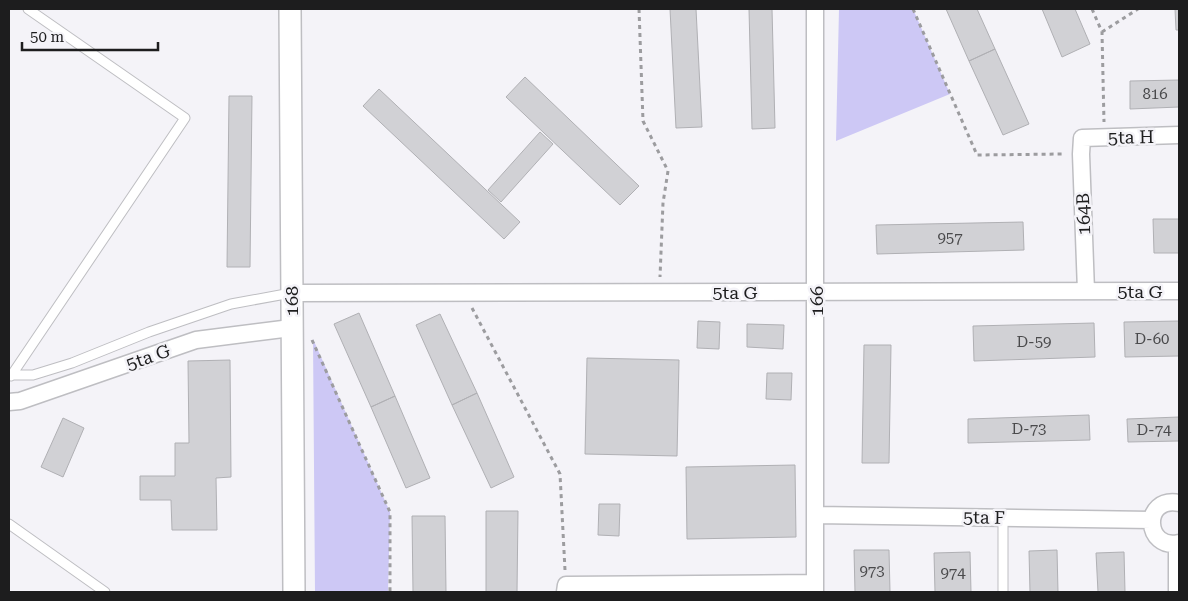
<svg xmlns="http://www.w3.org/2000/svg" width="1188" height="601" font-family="'Roboto Serif',serif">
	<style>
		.green { fill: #cdc8f5 }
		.building { fill: #d1d1d5; stroke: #b0b0b4 }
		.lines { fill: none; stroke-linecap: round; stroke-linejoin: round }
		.service-casing { stroke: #bebec2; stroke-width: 11 }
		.minor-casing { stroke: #bebec2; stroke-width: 19 }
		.tertiary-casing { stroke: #bebec2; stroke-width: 24 }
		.path { stroke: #9c9c9f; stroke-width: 3; stroke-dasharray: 4 4; stroke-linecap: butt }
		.service { stroke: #fff; stroke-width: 9 }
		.minor { stroke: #fff; stroke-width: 16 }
		.tertiary { stroke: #fff; stroke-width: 21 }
		.labels { text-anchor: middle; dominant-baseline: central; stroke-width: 5; stroke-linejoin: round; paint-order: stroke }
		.number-label { font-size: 15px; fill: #4a4a4c }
		.street-label { font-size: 18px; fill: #1d1d1e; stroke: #f4f3f8 }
	</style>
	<rect width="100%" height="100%" fill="#f4f3f8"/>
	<!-- green -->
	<path class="green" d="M839,9H913L950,94L836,141Z
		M313,339L390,512L388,592H315Z"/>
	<!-- building -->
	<path class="building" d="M670,9H696L702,127L676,128Z
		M749,9H772L775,128L752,129Z
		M946,9H977L995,49L969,61Z
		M1042,9H1075L1090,44L1062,57Z
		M1175,9H1179V30H1176Z
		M995,49L1029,124L1003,135L969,61Z
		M525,77L639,186L620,205L506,97Z
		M1179,80V107L1130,109V81Z
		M379,89L520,222L504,239L363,106Z
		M229,96H252L250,267H227Z
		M540,132L553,144L501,202L488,190Z
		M1153,219H1179V253H1154Z
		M1023,222L1024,250L877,254L876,225Z
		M359,313L395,396L371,407L334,324Z
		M440,314L477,393L452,405L416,325Z
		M698,321L720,322L719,349L697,348Z
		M1179,321V356L1125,357L1124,322Z
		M1094,323L1095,357L974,361L973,326Z
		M747,324L784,325L783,349L747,347Z
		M864,345H891L889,463H862Z
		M587,358L679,360L677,456L585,454Z
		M230,360L231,477L216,478L217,530H172L171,500H140V476H175V443H189L188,361Z
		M767,373H792L791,400L766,399Z
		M477,393L514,477L491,488L452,405Z
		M395,396L430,478L406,488L371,407Z
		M1089,415L1090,440L968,443V419Z
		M1179,417V441L1128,442L1127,419Z
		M63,418L84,428L63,477L41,467Z
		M795,465L796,537L687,539L686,467Z
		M599,504H620L619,536L598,535Z
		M486,511H518L517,592H486Z
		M412,516H445L446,592H413Z
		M854,550H889L890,592H855Z
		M1057,550L1058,592H1030L1029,551Z
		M970,552L971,592H935L934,553Z
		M1124,552L1125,592H1098L1096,553Z"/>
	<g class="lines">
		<!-- service casing -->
		<g class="service-casing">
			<path id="service" d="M9,375H33L72,363L149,332L231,304L291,293
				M11,376L185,118L28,9
				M1003,518V592
				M9,524L105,592"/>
		</g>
		<!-- minor casing -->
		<g class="minor-casing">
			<path id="minor" d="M815,9V592
				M1086,291L1081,154L1082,138L1179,135
				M291,293L1179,291
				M9,402L20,401L196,340L291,328
				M1179,503C1141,496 1145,551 1179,543
				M816,515L1152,520
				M565,592L566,585L815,583
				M1177,592V544"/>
		</g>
		<!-- tertiary casing -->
		<g class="tertiary-casing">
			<path id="tertiary" d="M290,9L294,592"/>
		</g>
		<!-- path -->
		<path class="path" d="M639,9L643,121L668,171L663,203L660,277
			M913,9L977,155L1064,154
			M1092,9L1102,32L1104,122
			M1102,32L1138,9
			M472,308L560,474L565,570
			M312,340L390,512V592"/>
		<!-- service -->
		<use href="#service" class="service"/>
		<!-- minor -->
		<use href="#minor" class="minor"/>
		<!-- tertiary -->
		<use href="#tertiary" class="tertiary"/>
	</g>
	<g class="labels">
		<!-- number labels -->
		<g class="number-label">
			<text x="1155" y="94">816</text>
			<text x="950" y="238">957</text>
			<text x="1152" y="339">D-60</text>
			<text x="1034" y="342">D-59</text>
			<text x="1029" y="429">D-73</text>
			<text x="1154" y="430">D-74</text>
			<text x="872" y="571">973</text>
			<text x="953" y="573">974</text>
		</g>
		<!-- street labels -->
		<g class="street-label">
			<text transform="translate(1131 137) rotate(-1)">5ta H</text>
			<text transform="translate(1083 214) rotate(-92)">164B</text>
			<text x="1140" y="291">5ta G</text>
			<text x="735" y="292">5ta G</text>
			<text transform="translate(291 301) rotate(-90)">168</text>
			<text transform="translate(816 301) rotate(-90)">166</text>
			<text transform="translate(148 357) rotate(-19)">5ta G</text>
			<text transform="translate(984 517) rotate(1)">5ta F</text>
		</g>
	</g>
	<!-- border -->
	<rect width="1188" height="601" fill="none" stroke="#1d1d1e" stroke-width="20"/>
	<!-- scale -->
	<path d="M22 42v8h136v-8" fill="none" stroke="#1d1d1e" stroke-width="2.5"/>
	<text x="30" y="42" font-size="15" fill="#1d1d1e" stroke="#f4f3f8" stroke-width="4" paint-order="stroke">50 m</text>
</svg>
